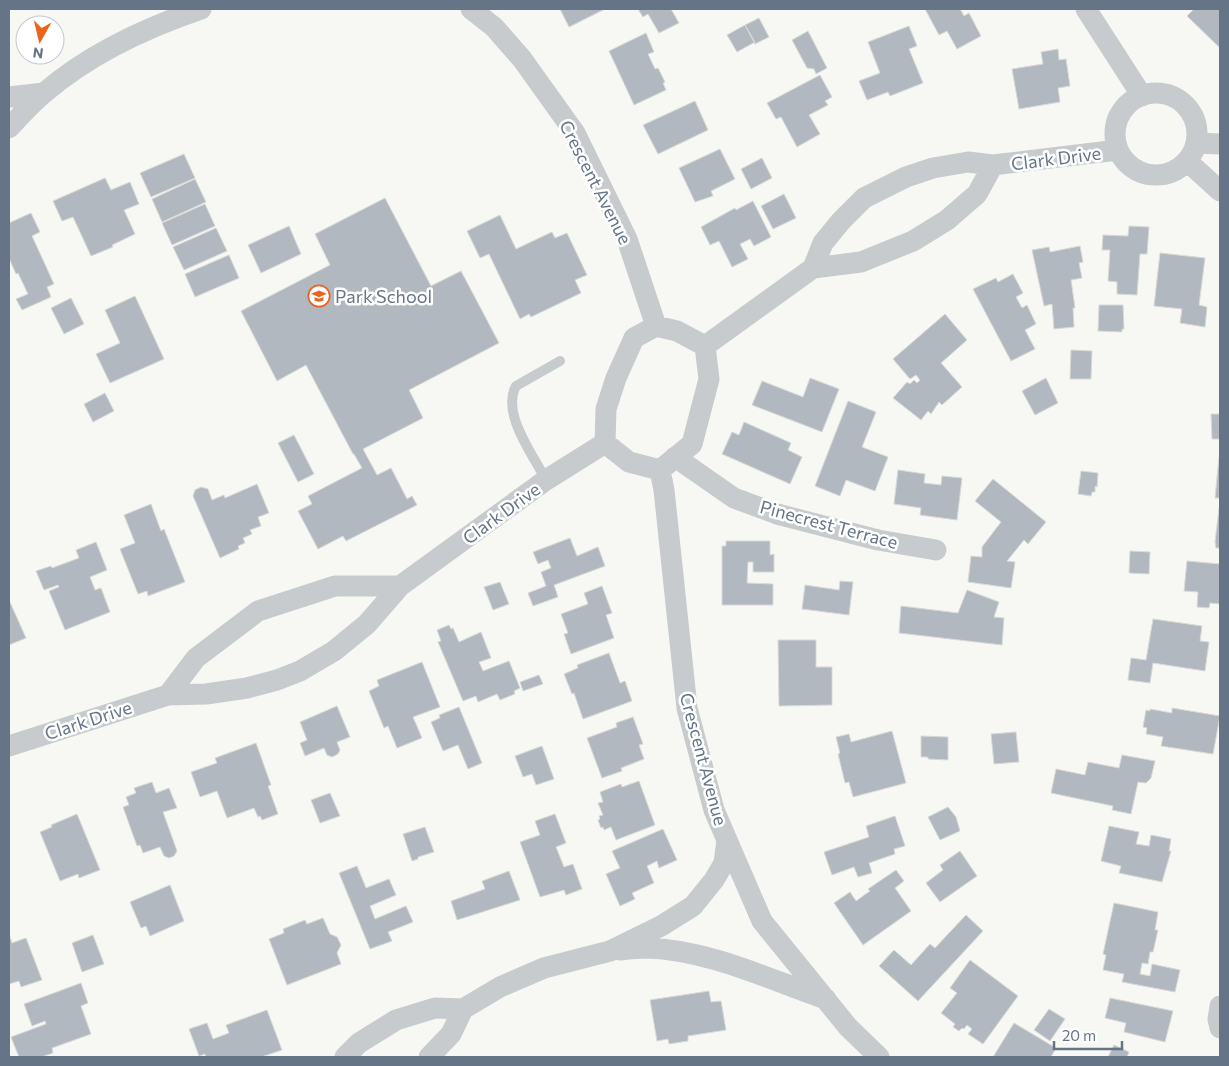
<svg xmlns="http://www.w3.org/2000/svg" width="1229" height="1066" font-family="Commissioner,sans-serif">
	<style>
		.building { fill: #b2b8bf; stroke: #d9d9d7 }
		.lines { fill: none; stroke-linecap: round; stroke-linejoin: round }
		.lane { stroke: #c7cbce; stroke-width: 10 }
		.street { stroke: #c7cbce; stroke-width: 21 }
		.labels { text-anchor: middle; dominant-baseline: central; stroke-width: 5; stroke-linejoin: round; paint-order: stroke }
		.street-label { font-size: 18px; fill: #657587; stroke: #fff }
		.poi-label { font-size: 18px; fill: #657587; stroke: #fff; text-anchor: start }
	</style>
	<rect width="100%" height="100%" fill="#f7f8f4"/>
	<!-- building -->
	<path class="building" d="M560,9H605L569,27Z
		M638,9H671L679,23L659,33L648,14L643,17Z
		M925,9H960L964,16L969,13L981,36L957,49L947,31L939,35Z
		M1194,9H1220V48L1187,16Z
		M759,18L769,37L755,44L745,25Z
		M745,25L755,42L737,52L727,35Z
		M909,26L917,46L909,49L923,83L890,96L888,92L867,100L859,81L880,73L868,42Z
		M808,31L827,68L816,74L814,69L807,68L792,40Z
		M646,33L654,52L648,54L655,69L658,68L665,82L663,83L666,90L634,105L609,51Z
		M1058,49L1059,60L1066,59L1070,86L1058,88L1060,102L1019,109L1012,69L1043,64L1041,52Z
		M820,75L832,97L825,101L828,105L809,115L820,134L797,147L781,117L776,119L767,103Z
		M695,101L708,130L658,154L643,125Z
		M720,149L735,179L711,191L713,196L695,202L679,168Z
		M184,154L195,178L151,197L140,173Z
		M762,158L772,178L751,189L741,169Z
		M105,178L111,190L130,182L139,204L124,210L135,234L112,245L113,247L91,256L73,217L62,221L53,201Z
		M195,179L206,202L162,222L152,199Z
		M784,194L796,218L773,229L761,206Z
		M385,198L431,286L461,271L499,343L409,390L423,418L363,449L377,475L391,468L407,499L412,496L417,505L346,541L343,536L318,549L298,511L312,504L308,496L362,468L354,454H353L306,365L277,381L241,311L330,265L315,234Z
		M753,201L771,237L754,246L750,239L740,244L748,259L732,267L719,241L710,245L701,227L735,208L736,210Z
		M205,204L215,226L172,245L162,223Z
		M31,213L40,232L32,236L54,284L47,287L51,297L22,310L16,299L28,294L18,273L16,274L9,258V223Z
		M500,215L516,249L552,232L555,238L567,233L587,275L575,280L581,293L531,317L529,314L520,319L489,254L480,258L467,231Z
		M289,226L301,254L261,273L248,245Z
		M1129,226L1149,227L1147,254H1140L1137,295L1117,294V282L1108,281L1110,250H1102L1103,235L1128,236Z
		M216,228L227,251L184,270L173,247Z
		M1080,246L1083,262L1079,263L1082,278L1071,280L1075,308H1073L1074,327L1054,329L1052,304L1044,306L1032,250L1049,247L1050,252Z
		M1160,253L1205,258L1199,305L1207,307L1205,327L1180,323L1182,309L1154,306Z
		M229,255L239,278L195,297L185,274Z
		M1013,274L1023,293L1016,297L1022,308L1027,305L1036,324L1025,330L1035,349L1011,361L973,289L996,278L998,282Z
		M135,296L164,359L110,383L96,354L120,343L105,310Z
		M71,298L84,324L64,334L51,308Z
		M1099,305H1123L1124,329H1122V332L1098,331Z
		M945,314L967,340L941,363L962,387L942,405L939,402L931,414L928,411L921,420L893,398L907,382L910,384L914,380L917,383L920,380L916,375L910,379L893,359Z
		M1071,350L1092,351L1091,379H1070Z
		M810,378L839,389L822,432L752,405L762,381L803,397Z
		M1046,378L1058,403L1035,415L1022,391Z
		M105,393L114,411L93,422L84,404Z
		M848,401L876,412L862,447L888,457L875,491L846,480L840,496L815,486Z
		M1211,414H1220V439H1212Z
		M744,422L791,443L788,450L802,457L790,484L722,454L732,432L739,435Z
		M294,435L314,474L298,482L278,443Z
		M1219,457H1220V498H1215Z
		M898,470L925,474L924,483L941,485L942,476L962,478L957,520L920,515L921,508L894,504Z
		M1081,471L1098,473L1097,487L1095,486V492H1092L1091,496L1078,494Z
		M993,479L1046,522L1028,544L1024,540L1007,561L1015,562L1011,588L968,582L971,556L982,557V547L1001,522L975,501Z
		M257,484L269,513L258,517L261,526L250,530L252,534L243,538L245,543L238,546L239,549L220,558L193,496L195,490L201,487L208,489L212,500L224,495L225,498Z
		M151,504L161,531L164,529L185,582L148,596L147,591L138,594L120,549L135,543L124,515Z
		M1219,508H1220V548H1216L1215,542Z
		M570,538L577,556L598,547L605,566L554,585L558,597L533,606L528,593L546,586L541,572L551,568L548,560L538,564L533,552Z
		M726,541H770V555L774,554V572H753V562H748L747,583L773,584V605H722V546H726Z
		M96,542L107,570L90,577L95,590L101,588L110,612L65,630L49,591L59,587L58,585L44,590L36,571L51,566L52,568L79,558L76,550Z
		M1130,551L1150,552L1149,574L1129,573Z
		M1187,561L1220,564V604L1210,603L1209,608L1197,607L1198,592L1184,591Z
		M840,581L853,582L849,615L802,609L805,585L839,590Z
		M500,582L509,604L493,610L484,587Z
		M602,586L612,613L606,615L614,638L571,654L564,634L568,633L561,614L588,604L584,593Z
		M967,590L999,602L994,617L1004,618L1002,645L899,633L901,606L958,613Z
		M9,600L26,638L9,645Z
		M1153,619L1202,626L1200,641L1209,642L1205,671L1153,663L1150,683L1128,680L1131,658L1146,660Z
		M449,625L451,629L453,628L459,642L481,632L491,658L479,662L483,671L509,661L520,688L514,691L515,694L500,700L497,694L478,702L476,696L463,701L438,642L441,641L437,630Z
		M778,640H816V667H832V705L779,706Z
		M609,653L620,683L625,681L632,701L583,719L574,693L572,694L564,674L578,668L577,665Z
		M422,662L440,707L413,717L422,738L397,748L388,726L384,728L369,691L379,686L377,680Z
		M539,675L543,684L523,691L520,682Z
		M337,706L350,737L337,742L340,750L338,754L332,757L327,755L324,748L305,756L300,743L307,740L300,722Z
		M459,707L482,763L468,769L458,745L443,751L431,722L440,718L439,715Z
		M1172,708L1220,716L1213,754L1161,746L1163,737L1146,734L1147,728L1143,727L1146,710L1150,711V709L1172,713Z
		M633,717L643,744L639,745L644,759L621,768L622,771L602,778L587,738L617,727L616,723Z
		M892,731L906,783L853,797L849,782L845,783L838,754L840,753L836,737L849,734L851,742Z
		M1016,732L1019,762L994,764L991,734Z
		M921,736L948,737V760L928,759V757H921Z
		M256,743L271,785L268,786L278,814L262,820L260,816L258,817L254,808L227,818L217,791L200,797L191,772L217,763L215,758Z
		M542,746L554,779L536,785L532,774L523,777L515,756Z
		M1122,755L1155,761L1151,778L1146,783L1138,782L1131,814L1112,810L1113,806L1051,793L1056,769L1085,775L1088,762L1119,768Z
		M639,781L655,825L616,840L611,827L604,830L603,827L601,828L598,820L600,819L599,816L603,815L598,803L603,802L600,792L621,784L622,787Z
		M152,782L156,793L169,788L177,808L163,812L177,851L174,856L169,858L164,856L160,847L143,853L140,845L137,846L123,807L129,805L126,797L136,793L134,788Z
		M330,793L340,816L320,823L311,800Z
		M948,807L956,817L960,831L940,840L928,817Z
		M77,814L100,870L79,878L78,874L60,881L40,832L52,827L51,825Z
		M555,814L566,843L556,847L564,867L573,864L582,889L566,895L564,890L540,897L520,842L540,835L535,821Z
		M895,816L905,846L894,849L895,854L869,863L872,873L858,877L854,867L832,875L824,852L869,837L866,826Z
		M1109,826L1139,832L1136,844L1149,846L1151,835L1171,839L1169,851H1171L1162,882L1119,873L1121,866L1101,861Z
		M425,827L434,852L418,857V859L412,861L403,834Z
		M663,829L677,860L659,868L657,861L647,866L654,883L632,893L635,899L620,906L606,874L620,868L612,851Z
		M960,851L977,876L940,902L926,883L943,870L940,865Z
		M357,866L366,888L389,879L396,895L370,906L375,919L406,906L413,922L388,932L392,941L370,949L339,873Z
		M896,870L904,881L895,888L911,911L863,945L834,903L850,892L856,901L870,891L868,889Z
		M509,871L520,900L457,920L451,901L485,889L482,881Z
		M170,885L184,921L150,936L146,926L141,928L130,902Z
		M1114,903L1158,912L1155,930H1158L1153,952H1150L1148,964L1142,963L1140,974L1150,976L1152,964L1180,970L1175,992L1122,982L1124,974L1103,970L1106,955L1103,954Z
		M966,915L983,931L918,1001L879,966L894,950L911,965L930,944L935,948Z
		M323,918L330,934L337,937L341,945L337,953L341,964L287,985L269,939L284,933L283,929L305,920L307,924Z
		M9,934L12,943L26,938L42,980L21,987L19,981L9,984Z
		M93,935L104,964L82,972L72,943Z
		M970,960L1018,996L983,1044L968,1034L972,1029L967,1025L964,1029L962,1028L959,1031L953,1027L955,1024L941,1013L957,993L950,988Z
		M81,983L88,1003L81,1006L91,1034L52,1048L53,1053L41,1057H19L11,1037L46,1024L45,1021L32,1026L24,1004Z
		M709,991L711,1002L721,1001L726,1030L688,1036V1041L669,1044L668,1039L657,1041L650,1000Z
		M1110,998L1173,1011L1165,1042L1124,1032L1126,1023L1105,1018Z
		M1049,1009L1065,1019L1050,1041L1034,1030Z
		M267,1010L282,1050L261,1057H206L205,1054L199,1056L189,1029L207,1023L213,1039L229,1033L226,1025Z
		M1014,1023L1056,1048L1051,1057H993Z
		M1114,1045L1129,1052L1127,1057H1108Z"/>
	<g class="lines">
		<!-- lane -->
		<path class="lane" d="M546,480C533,455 501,413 516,386L560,361"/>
		<!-- street -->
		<path class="street" d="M471,9L494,27L522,59L575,133L627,239L656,326
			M1086,9L1142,96
			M1115 134a41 41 0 1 1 82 0a41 41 0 1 1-82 0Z
			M9,97L44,93
			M9,128C20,116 31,104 44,93C89,54 145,28 201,9
			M1196,143L1220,144
			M1187,161L1220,191
			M813,268L823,243L841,221L864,198L906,177L933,168L968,162L993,165L1118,150
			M656,326L677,331L705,346L709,379L692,444L660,470L629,462L605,443L606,409L616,378L634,338Z
			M705,346L813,268L861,262L913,241L947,220L977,194L993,165
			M675,457L734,498L777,514L878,540L936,550
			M660,470L664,490L687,708L714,810L762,921L848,1027L879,1057
			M168,695L196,658L258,611L335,586H400
			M9,746L168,695L206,694L247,688L277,680L300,671L334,651L367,624L400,586L546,480L605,443
			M620,950C629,949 638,948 647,948C709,950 768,979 826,999
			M1220,1006L1218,1019L1220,1028
			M345,1057L359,1043L396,1020L435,1008L463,1009
			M429,1057L451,1034L463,1009L500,987L544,968L610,951L661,926L693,906L714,880L724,863L727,840"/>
	</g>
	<!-- icons -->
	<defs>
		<g id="school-ring" transform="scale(1.125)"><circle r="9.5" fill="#fff" stroke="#ec6320" stroke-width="1.5"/><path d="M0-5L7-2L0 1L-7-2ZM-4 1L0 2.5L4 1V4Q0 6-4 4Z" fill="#ec6320"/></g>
	</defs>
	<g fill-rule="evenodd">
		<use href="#school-ring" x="319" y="296"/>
	</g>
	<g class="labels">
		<!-- street labels -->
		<g class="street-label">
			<text transform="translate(1056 158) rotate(-7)">Clark Drive</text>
			<text transform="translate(596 182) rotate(63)">Crescent Avenue</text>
			<text transform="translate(501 513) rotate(-36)">Clark Drive</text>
			<text transform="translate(829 524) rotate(15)">Pinecrest Terrace</text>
			<text transform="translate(88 720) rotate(-18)">Clark Drive</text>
			<text transform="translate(704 759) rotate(75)">Crescent Avenue</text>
		</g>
		<!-- poi labels -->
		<g class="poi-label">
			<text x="335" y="296">Park School</text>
		</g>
	</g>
	<!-- border -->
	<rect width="1229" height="1066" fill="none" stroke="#657587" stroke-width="20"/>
	<!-- north arrow -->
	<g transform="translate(40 40) rotate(188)"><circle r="24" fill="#ffffff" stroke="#c1c8cf"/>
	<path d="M0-4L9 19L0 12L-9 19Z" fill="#ec6320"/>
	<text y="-8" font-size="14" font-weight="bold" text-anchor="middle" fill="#657587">N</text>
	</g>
	<!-- scale -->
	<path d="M1054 1041v8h68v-8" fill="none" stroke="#657587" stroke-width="2.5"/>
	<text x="1062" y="1041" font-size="15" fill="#657587" stroke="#ffffff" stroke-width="4" paint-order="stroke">20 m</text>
</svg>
